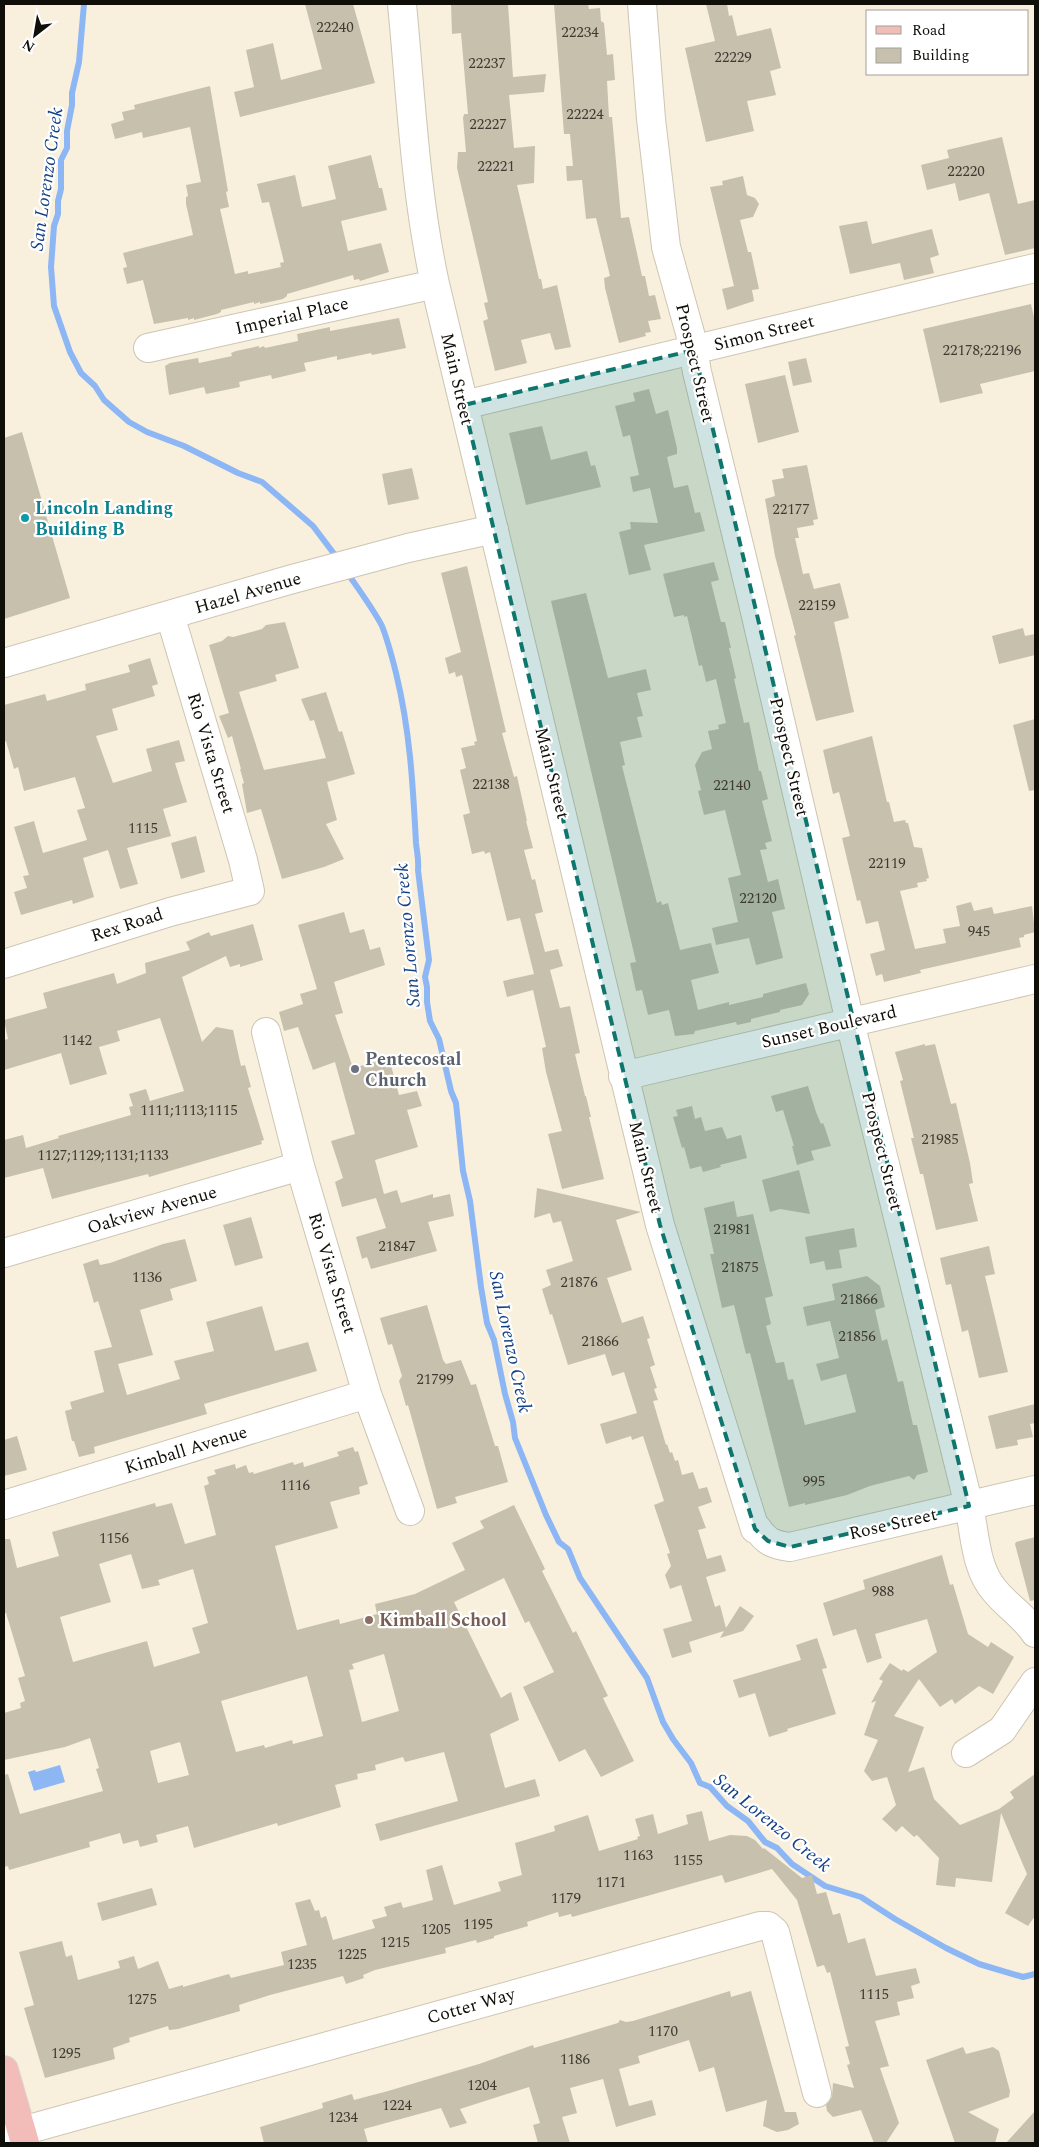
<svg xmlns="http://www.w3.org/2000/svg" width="1039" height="2147" font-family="Spectral,serif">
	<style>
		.water { fill: #8db6f5 }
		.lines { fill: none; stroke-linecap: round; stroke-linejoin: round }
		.stream { stroke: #8db6f5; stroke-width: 6 }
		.building { fill: #c7c0ad; fill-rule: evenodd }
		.minor-casing { stroke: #cdc5b3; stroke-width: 30 }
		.major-casing { stroke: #d9d8d7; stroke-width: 30 }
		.minor { stroke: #fff; stroke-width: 28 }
		.major { stroke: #f2bcb8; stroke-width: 28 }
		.marked { fill: #0f766e; fill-opacity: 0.2; stroke: #0f766e; stroke-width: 4; stroke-dasharray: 10 6; stroke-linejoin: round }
		.culture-dot { fill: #0f9aa8; stroke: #fff; stroke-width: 2 }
		.worship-dot { fill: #6b7280; stroke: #fff; stroke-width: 2 }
		.education-dot { fill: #8d6e63; stroke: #fff; stroke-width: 2 }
		.labels { text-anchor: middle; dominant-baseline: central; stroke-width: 4.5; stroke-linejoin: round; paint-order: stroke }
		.number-label { font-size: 15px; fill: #3e3a31 }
		.street-label { font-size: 18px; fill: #100e08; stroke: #fff }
		.culture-label { font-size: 18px; font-weight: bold; fill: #0d838f; stroke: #fff; text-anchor: start }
		.worship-label { font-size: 18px; font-weight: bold; fill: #5b616d; stroke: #fff; text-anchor: start }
		.education-label { font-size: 18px; font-weight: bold; fill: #785e54; stroke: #fff; text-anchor: start }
		.water-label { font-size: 19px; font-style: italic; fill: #144186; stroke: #fff }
	</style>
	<rect width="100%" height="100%" fill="#f8f0dd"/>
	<!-- water -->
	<path class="water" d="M60,1765L65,1782L34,1791L28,1772L35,1770L36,1772Z"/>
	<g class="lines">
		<!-- stream -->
		<path class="stream" d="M84,4L79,62L72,93V105L67,131V148L61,160V189L58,201V214L54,226L51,267L54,306L70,352L81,373L95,386L104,400L129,422L147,432L184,446L238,473L262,482L313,526L338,559
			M346,571C357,587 374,610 382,626C388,641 392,657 396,673C410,730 413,786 416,843C417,853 419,860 418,870L429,960L425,977L427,987V1002L430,1021L439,1039L451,1091L456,1103L463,1171L470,1201L481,1287L487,1323L494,1340L505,1394L513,1422L515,1438L546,1515L559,1542L568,1549L580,1578L647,1678L663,1722L673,1739L691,1763L700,1783L710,1787L727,1806L748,1821L765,1842L777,1848L792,1864L825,1886L861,1897L895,1919L946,1948L979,1964L1023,1977L1035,1974"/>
	</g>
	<!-- building -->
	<path class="building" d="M305,4H353L375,83L240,117L234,92L254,87L246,50L273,43L281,80L322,69Z
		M451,4H508L513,77L546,74L544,92L509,95L514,148L535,146L534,183L517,185L539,279H541L543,289L557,285L571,347L555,350L550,333L521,340L527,363L495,371L483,321L488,319L484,303L488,302L457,168L458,152H466L463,118L464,114H468L461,33L452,34Z
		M554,4H588L589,9L600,8L601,21L604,23L607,55L613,54L615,80L607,81L609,117H612L621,218L629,217L642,276H645L649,296L655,295L661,319L648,321L651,332L645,333L646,336L619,343L605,288L604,278L610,276L596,218L586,219L582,180L567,181L566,166H573L570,134H564Z
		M706,4H727L729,16L732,15L737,36L771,28L781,68L770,71L776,95L747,101L754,131L706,142L685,48L715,41Z
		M210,86L228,191L226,192L229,207L220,209L235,274L248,271V274L281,267L280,263L284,262L269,202L262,203L257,184L295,175L302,207L336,199L328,166L371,155L379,188H382L387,210L341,221L348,251L381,243L389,272L360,281L359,279L354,280L353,275L287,294V296L283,299L260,304V302L254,304V302L221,310V312L217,314L194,320V318L188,320V318L154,324L143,280L127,284L123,268L127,267L123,253L193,235L186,204V197L188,196L186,185L201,182L190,127L143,138L142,132L115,139L111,124L124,120L122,112L135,109L134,105Z
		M1002,137L1018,204L1035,200V248L1005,255L989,193L959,201L955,183L927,190L921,165L949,158L947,150Z
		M743,176L747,195L755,198L759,204L753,217L740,220L748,252H751L759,289L752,290L754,301L727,310L722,289L734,286L710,187L723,185L722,181Z
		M867,221L872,244L932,229L939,255L930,258L934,273L904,280L900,263L850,274L839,226Z
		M1031,304L1035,321V371L980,384L983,393L940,403L923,329Z
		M399,318L406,348L372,355L371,353L337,360V356L304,363L306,371L272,379L271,375L239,382L240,387L206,394L204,387L169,395L165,366L170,363L198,358L199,363L232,356L231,353L236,351L259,346V348L264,346L265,348L298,341L297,334L330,327V331Z
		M806,358L812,382L793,386L788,362Z
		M785,375L799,432L758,443L745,384Z
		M649,389L656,414L668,410L677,448V454L667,457L674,488L688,485L695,513L700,512L705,531L644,545L651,570L629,575L619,532L631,529L630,522L658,523L650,488L633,492L630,477L639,475L630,435L623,437L615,406L635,401L633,393Z
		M542,426L551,460L587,451L591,466L595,465L601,487L526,505L509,433Z
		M22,432L70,598L4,619V438Z
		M807,465L818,519L813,520L814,525L797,528L799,538H795L803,574L809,573L814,589L840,583L849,618L834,622L854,712L816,721L794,636L796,635L775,556L765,499L775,496L772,480L784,478L782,469Z
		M412,468L419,499L388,505L382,474Z
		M714,562L719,580L711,582L721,622H725L731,648H729L736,678L734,679L744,723L749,722L759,771H761L768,799L762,801L772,841L765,843L767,849L760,850L768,882L778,879L785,909L772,912L783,958L756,965L749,938L716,945L712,928L738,922L728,878L741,875L725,810L704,815L698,791L701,790L695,765L702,752L712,749L708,731L719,729L718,725L726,723L716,679L706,682L702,665L699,666L687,616L684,617V615L674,617L663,574Z
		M467,566L506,732L502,733L514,777L517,776L527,821H526L533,848L524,850L532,880L535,879L543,912L535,914L545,952L558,949L563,966L550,970L560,1008L570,1006L580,1053L575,1054L585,1096H586L591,1117H589L604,1179L562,1189L548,1134L562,1131L546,1072L542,1048L546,1047L533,990L507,997L503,981L534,974L520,918L507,921L490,852L485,854L484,851L472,854L463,815L470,813L460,770L466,768L461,748L475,745L474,742L477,741L462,675L456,677L455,672L449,674L445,658L461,652L441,573Z
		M586,593L608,678L646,669L651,690L637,693L643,716L637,717L642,737L620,742L625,765L622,766L657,903L661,901L662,905L668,903L680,950L711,943L719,973L691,980L698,1010L729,1002V1005L763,997V994L806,983L809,994L802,1005L780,1010V1012L751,1019V1022L737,1025L736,1022L695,1031L694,1034L675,1036L669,1010L648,1015L642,990L636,991L630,963L636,962L551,601Z
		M285,622L299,668L275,675L277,681L239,692L264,770L326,758L314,720L310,721L301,699L326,692L339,732L342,731L355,774L327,782L337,820L326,824L344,859L324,867L282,879L261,809L247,813L242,784L244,783L240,769H241L232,736L228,738L219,716L229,713L209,645L222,641L228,636L233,637L262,629L266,625Z
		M1023,628L1025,636L1035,634V655L999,664L992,636Z
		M150,658L158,684L152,686L155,696L112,709L118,730L96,736L113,783L152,771L146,749L179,740L185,761L175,763L187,802L163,809L171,836L127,848L138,884L120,889L108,850L83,858L94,897L73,904L72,900L21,915L14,892L27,888L23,876L29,875L14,827L34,821L43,853L87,840L77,810L85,808L75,777L24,791L18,767L14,769L6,741L4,742V705L45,694L47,701L86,690L85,684L130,672L128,665Z
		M1035,719V790L1029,791L1013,725Z
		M872,736L887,802H889L894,822L905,820L906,823H908L914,847L922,848L929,878L926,879L927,881L917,883L918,887L900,891L915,949L946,943L943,929L960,926L956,906L971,902L974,911L992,907L994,914L1032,906L1035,932L1024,935V937L1019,938L1021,947L920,970L921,973L884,982L882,974L876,976L870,954L885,950L878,921L866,924L860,900L857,901L842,838L850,836L839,792L833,794L823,750Z
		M196,836L205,872L181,879L171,843Z
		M344,912L350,933L364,929L370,950L380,947L385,965L334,982L343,1013L335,1015L353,1068L389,1058L399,1095L417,1091L422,1106L407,1110L418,1147L375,1160L384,1194L397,1190L401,1203L433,1194V1198L450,1194L454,1216L428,1222L437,1251L371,1269L367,1257L362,1259L356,1237L386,1228L376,1198L342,1207L335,1182L343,1178L331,1141L355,1134L335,1062L313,1070L298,1027L284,1031L279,1012L303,1004L300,994L317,989L298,925Z
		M253,924L263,960L240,967V964L230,967L226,956L182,977L202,1042L216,1027L233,1030L241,1066L245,1065L251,1087L248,1088L264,1140L261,1141L262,1144L149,1177L148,1174L52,1199L43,1168L4,1178V1140L23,1135L26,1148L59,1138L58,1136L131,1115L129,1107L133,1106L129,1094L146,1089L150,1101L184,1091L160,1018L117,1031L120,1041L99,1047L107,1074L70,1085L61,1053L4,1070V1040L8,1039L4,1020L47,1008L43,993L114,973L117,984L146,973L145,963L190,950L186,942L209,932L211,936Z
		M925,1044V1046L935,1044L951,1104L956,1103L970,1163L973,1183L969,1184L978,1221L936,1230L923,1174H920L911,1138H914L900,1081L903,1080L895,1052Z
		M808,1086L816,1112L821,1124L823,1123L825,1128L831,1146L811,1151L814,1160L797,1165L792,1146H794L783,1110L776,1112L771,1096Z
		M692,1106L695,1119L701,1117L705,1131L722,1127L727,1139L741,1135L747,1158L720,1165L721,1167L703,1172L701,1166L690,1169L684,1147L682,1148L673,1117L678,1116L676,1110Z
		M799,1170L810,1214L780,1209L770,1212L762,1180Z
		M537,1188L641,1212L616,1220L632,1270L607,1278L622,1323L643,1316L650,1338L647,1339L655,1365L650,1367L657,1388L654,1389L658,1400L653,1401L666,1445L667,1444L670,1453L672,1452L675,1461L678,1460L682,1475L693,1472L699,1489L707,1487L712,1502L698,1507L706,1528L698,1530L707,1559L721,1555L726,1571L706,1577L715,1607L720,1605L726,1628L740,1606L754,1616L743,1631L720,1638L724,1631L689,1642L692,1652L672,1658L663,1629L692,1621L681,1585L670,1589L665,1575L671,1566L667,1554L670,1553L654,1505L664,1501L643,1436L632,1440L631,1436L606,1444L600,1424L637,1413L624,1372L612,1376L605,1354L568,1365L552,1314L550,1315L542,1289L551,1285L546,1270L573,1261L561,1221L553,1223L550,1213L534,1218Z
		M734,1201L737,1217L753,1214L773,1296L765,1298L771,1324L766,1326L776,1363L784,1362L788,1380L793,1379L805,1425L856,1412L846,1374L821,1381L816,1364L839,1358L830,1321L807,1326L803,1307L835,1300L832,1284L867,1276L880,1286L885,1307L875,1310L882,1341L887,1339L898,1382L903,1381L913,1425H917L928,1472L917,1475L914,1480L909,1476L870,1486L847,1495L805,1505V1503L789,1507L750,1353L746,1354L734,1305L722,1308L710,1254H714L704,1208Z
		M251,1217L263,1258L235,1266L223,1225Z
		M854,1228L857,1247L839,1250L842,1268L826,1270L824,1261L810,1264L805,1237Z
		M185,1239L197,1281L170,1289L173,1300L140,1310L153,1355L118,1364L127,1395L180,1379L174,1361L214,1351L206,1322L262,1306L275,1351L308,1342L317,1371L204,1404L207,1414L94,1447L95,1453L79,1457L74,1441H72L65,1411L72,1409L70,1402L104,1392L94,1351L112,1347L98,1301L94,1303L83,1264L98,1259L100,1265L110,1263L163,1244Z
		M989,1246L995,1274L985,1276L1008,1372L979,1378L968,1330L962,1332L951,1284L946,1285L940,1258Z
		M427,1305L443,1360L446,1364L461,1360L471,1385L476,1384L495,1446H498L508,1482L455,1497L457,1503L437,1509L408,1405L406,1406L399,1381L402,1376L392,1344L388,1345L380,1318Z
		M1035,1404V1423L1030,1424L1033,1437L1017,1440L1018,1445L996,1449L988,1416Z
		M17,1436L27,1470L4,1476V1440Z
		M353,1447L355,1452L358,1451L368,1484L359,1487L360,1494L330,1502L338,1528L275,1546L297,1630L339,1619L340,1624L377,1614L375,1604L415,1594L465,1570L452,1543L484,1528L480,1521L514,1505L545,1569L542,1571L573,1633L576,1631L608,1696L603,1698L634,1761L601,1777L585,1749L559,1762L523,1687L554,1672L529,1621L525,1623L504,1578L454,1602L501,1698L511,1692L519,1720L490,1734L505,1788L535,1779L540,1796L380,1841L375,1824L458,1801L444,1752L405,1762L403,1757L375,1765L376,1770L357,1774L358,1779L335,1785L341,1807L278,1826L277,1823L194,1848L188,1826L156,1835L158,1842L140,1847L138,1840L123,1844L120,1833L89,1842L90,1847L9,1870L8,1866L4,1867V1775L8,1774L20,1814L103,1791L96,1769L99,1768L90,1738L65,1747L4,1760V1713L21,1708L20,1703L25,1701L18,1678L25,1676L6,1613H4V1539H10L17,1568L59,1556L52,1532L155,1503L156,1507L172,1503L185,1544L216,1535L204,1486L209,1484L207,1477L216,1474L214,1470L235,1464L236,1469L246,1465L249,1473L253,1472L254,1474L293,1462L294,1465L303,1462L304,1467L339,1456L337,1452ZM131,1554L142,1589L160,1585L158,1580L193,1569L208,1623L192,1628L200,1653L154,1667L147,1641L73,1662L60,1617L111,1602L99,1564ZM384,1654L399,1711L362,1722L349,1670L354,1669L352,1664ZM307,1676L323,1736L293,1744L292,1740L265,1748L264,1745L236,1752L221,1701ZM180,1742L189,1775L158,1783L150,1751Z
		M1035,1537V1600L1030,1601L1015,1544L1016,1542Z
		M942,1555L950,1585L953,1584L968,1634L988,1647L991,1642L1014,1657L993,1694L979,1686L955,1704L952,1699L940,1707L919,1679L894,1716L924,1727L908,1772L924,1767L934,1799L960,1825L999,1809L1014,1798L1010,1792L1035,1774V1916L1028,1926L1005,1913L1027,1874L1001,1813L992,1882L956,1878L955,1887L936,1885L939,1858L917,1835L914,1837L902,1826L896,1832L882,1819L896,1805L887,1777L872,1781L864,1771L878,1740L864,1735L876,1701L871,1703L883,1681L879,1679L890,1663L902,1671L903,1669L908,1672L937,1652L927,1619L875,1634L882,1658L867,1663L856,1629L833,1636L823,1603L865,1589L863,1580Z
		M817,1638L827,1668L822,1669L836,1714L787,1729L788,1731L769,1737L755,1693L739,1698L733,1680L801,1660L796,1645Z
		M702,1811L709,1841L730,1835L747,1836L755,1840L763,1849L764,1848L802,1878L812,1875L817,1894L826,1892L833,1915L840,1913L848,1943L865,1938L876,1976L916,1968L920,1983L911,1986L914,1998L897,2002L900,2015L875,2021L889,2066L880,2068L899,2123L886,2143H874L861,2110L833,2117L827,2111L826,2105L832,2097L833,2083L854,2088L847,2065L850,2064L845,2047L849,2046L830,1972L827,1973L824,1965L817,1967L797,1900L772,1869L725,1883L722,1875L572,1917L571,1914L559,1917L558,1912L527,1922L528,1926L494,1936V1938L477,1943L476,1940L445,1948L446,1953L375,1970L363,1975L364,1978L346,1984L343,1976L270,1995L239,2005L240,2011L178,2029L169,2030L168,2026L129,2038L130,2042L113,2048L115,2059L45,2078L24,2008L34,2005L19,1952L62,1941L66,1957L72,1955L78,1980L120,1968L118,1961L134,1956L138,1969L158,1961L169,1989L183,1985V1987L229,1974L231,1978L284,1965L281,1952L307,1945L295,1903L310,1899L315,1911L319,1910L321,1918L326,1916L333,1940L375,1928L372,1920L387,1916L384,1907L401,1902L403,1908L433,1900L426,1870L442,1865L454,1905L501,1891L498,1882L522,1875L515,1843L555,1831L554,1826L588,1815L599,1851L638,1839L637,1837L640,1836L635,1819L653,1814L658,1834L688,1824L686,1815Z
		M152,1888L157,1905L102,1921L97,1903Z
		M730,1991L731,1997L751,1991L785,2112H796L799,2124L788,2130L777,2132L763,2126L767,2100L726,2112L714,2067L699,2072L689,2040L638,2056L640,2063L619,2069L629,2106L652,2100L656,2115L616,2127L603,2079L570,2088L577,2113L562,2117L570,2143H538L533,2125L540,2123L529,2087L460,2109L467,2123L450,2128L441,2108L364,2129L368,2143H264L260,2127L323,2108L322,2103L352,2094L354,2100L388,2091L479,2064L533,2045L534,2048L598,2029L618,2023L620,2020L626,2022L633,2021Z
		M963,2047L966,2054L993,2047L999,2051L1010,2091L1009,2097L968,2112L999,2129L995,2143H955L926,2060Z
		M1035,2111V2143H1006Z"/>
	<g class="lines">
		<!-- minor casing -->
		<g class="minor-casing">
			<path id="minor" d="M402,4C411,97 415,192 435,284L660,1225L755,1529L757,1528C766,1542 774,1545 790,1547L1035,1490
				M642,4L651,119L666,247L690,333L697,372L752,599L850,1022L969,1506C975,1533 975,1569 995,1591C1007,1606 1024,1616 1035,1633
				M148,348L435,284
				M464,405C654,361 844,312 1035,268
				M4,663L289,580L408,548L494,529
				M4,964L170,912L250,891L243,860L170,615
				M266,1032L300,1166L367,1394L410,1511
				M623,1076L1035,979
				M4,1253L300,1166
				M4,1505L367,1394
				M966,1753L1002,1730L1035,1682
				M4,2136L760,1926H768L775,1932L817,2093"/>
		</g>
		<!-- major casing -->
		<g class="major-casing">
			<path id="major" d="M4,2070L25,2143"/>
		</g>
		<!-- minor -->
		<use href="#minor" class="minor"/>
		<!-- major -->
		<use href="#major" class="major"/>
	</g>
	<!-- marked area -->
	<path class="marked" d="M694,350L969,1506L790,1547L768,1541L755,1529L660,1225L464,405Z"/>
	<!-- markers -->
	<circle class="culture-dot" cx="25" cy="518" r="5"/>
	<circle class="worship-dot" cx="355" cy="1069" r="5"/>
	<circle class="education-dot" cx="369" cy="1620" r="5"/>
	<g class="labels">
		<!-- number labels -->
		<g class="number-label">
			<text x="335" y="27">22240</text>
			<text x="580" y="32">22234</text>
			<text x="733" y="57">22229</text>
			<text x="487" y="63">22237</text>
			<text x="585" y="114">22224</text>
			<text x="488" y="124">22227</text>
			<text x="496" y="166">22221</text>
			<text x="966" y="171">22220</text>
			<text x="982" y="350">22178;22196</text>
			<text x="791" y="509">22177</text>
			<text x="817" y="605">22159</text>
			<text x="491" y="784">22138</text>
			<text x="732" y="785">22140</text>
			<text x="143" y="828">1115</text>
			<text x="887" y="863">22119</text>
			<text x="758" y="898">22120</text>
			<text x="979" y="931">945</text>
			<text x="77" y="1040">1142</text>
			<text x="189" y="1110">1111;1113;1115</text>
			<text x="940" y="1139">21985</text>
			<text x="103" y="1155">1127;1129;1131;1133</text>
			<text x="732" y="1229">21981</text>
			<text x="397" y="1246">21847</text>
			<text x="740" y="1267">21875</text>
			<text x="147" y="1277">1136</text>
			<text x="579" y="1282">21876</text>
			<text x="859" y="1299">21866</text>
			<text x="857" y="1336">21856</text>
			<text x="600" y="1341">21866</text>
			<text x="435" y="1379">21799</text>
			<text x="814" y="1481">995</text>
			<text x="295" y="1485">1116</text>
			<text x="114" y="1538">1156</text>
			<text x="883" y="1591">988</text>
			<text x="638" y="1855">1163</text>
			<text x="688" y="1860">1155</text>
			<text x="611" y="1882">1171</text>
			<text x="566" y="1898">1179</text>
			<text x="478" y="1924">1195</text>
			<text x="436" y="1929">1205</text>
			<text x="395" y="1942">1215</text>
			<text x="352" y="1954">1225</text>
			<text x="302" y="1964">1235</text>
			<text x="874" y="1994">1115</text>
			<text x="142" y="1999">1275</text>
			<text x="663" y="2031">1170</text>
			<text x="66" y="2053">1295</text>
			<text x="575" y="2059">1186</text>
			<text x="482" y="2085">1204</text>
			<text x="397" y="2105">1224</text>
			<text x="343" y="2117">1234</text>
		</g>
		<!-- street labels -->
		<g class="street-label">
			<text transform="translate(292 316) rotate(-13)">Imperial Place</text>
			<text transform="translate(764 333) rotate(-14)">Simon Street</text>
			<text transform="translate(695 363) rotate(77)">Prospect Street</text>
			<text transform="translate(457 379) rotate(77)">Main Street</text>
			<text transform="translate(248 593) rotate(-16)">Hazel Avenue</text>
			<text transform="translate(211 753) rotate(73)">Rio Vista Street</text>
			<text transform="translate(789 757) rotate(77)">Prospect Street</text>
			<text transform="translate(552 773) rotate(76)">Main Street</text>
			<text transform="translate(127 925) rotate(-18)">Rex Road</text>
			<text transform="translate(829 1027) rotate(-13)">Sunset Boulevard</text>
			<text transform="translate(882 1151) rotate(76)">Prospect Street</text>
			<text transform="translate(646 1167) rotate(76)">Main Street</text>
			<text transform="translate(152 1210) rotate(-16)">Oakview Avenue</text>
			<text transform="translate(332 1273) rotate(73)">Rio Vista Street</text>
			<text transform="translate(186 1450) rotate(-17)">Kimball Avenue</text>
			<text transform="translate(893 1524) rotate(-13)">Rose Street</text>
			<text transform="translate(471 2006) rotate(-16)">Cotter Way</text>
		</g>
		<!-- culture labels -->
		<g class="culture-label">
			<text x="35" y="508">Lincoln Landing<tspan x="35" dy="21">Building B</tspan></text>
		</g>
		<!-- worship labels -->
		<g class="worship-label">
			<text x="365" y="1059">Pentecostal<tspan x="365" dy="21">Church</tspan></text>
		</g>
		<!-- education labels -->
		<g class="education-label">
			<text x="379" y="1620">Kimball School</text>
		</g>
		<!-- water labels -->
		<g class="water-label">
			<text transform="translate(47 179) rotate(-82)">San Lorenzo Creek</text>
			<text transform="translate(408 935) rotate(-95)">San Lorenzo Creek</text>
			<text transform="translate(510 1342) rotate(78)">San Lorenzo Creek</text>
			<text transform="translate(772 1823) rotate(39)">San Lorenzo Creek</text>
		</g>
	</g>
	<!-- border -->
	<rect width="1039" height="2147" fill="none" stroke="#100e08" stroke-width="10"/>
	<!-- legend -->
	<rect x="866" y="10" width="162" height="65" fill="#ffffff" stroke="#9f9f9c"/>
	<rect x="876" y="26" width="25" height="8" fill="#f2bcb8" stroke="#9f9f9c"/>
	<text x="912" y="35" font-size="15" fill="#100e08">Road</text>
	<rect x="876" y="48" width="25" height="15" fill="#c7c0ad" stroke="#9f9f9c"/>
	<text x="912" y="60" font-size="15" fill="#100e08">Building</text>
	<!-- north arrow -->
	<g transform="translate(35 35) rotate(211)" stroke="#ffffff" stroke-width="4" paint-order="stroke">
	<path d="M0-4L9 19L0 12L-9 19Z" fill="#100e08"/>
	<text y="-8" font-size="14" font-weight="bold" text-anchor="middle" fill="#100e08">N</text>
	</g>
</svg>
